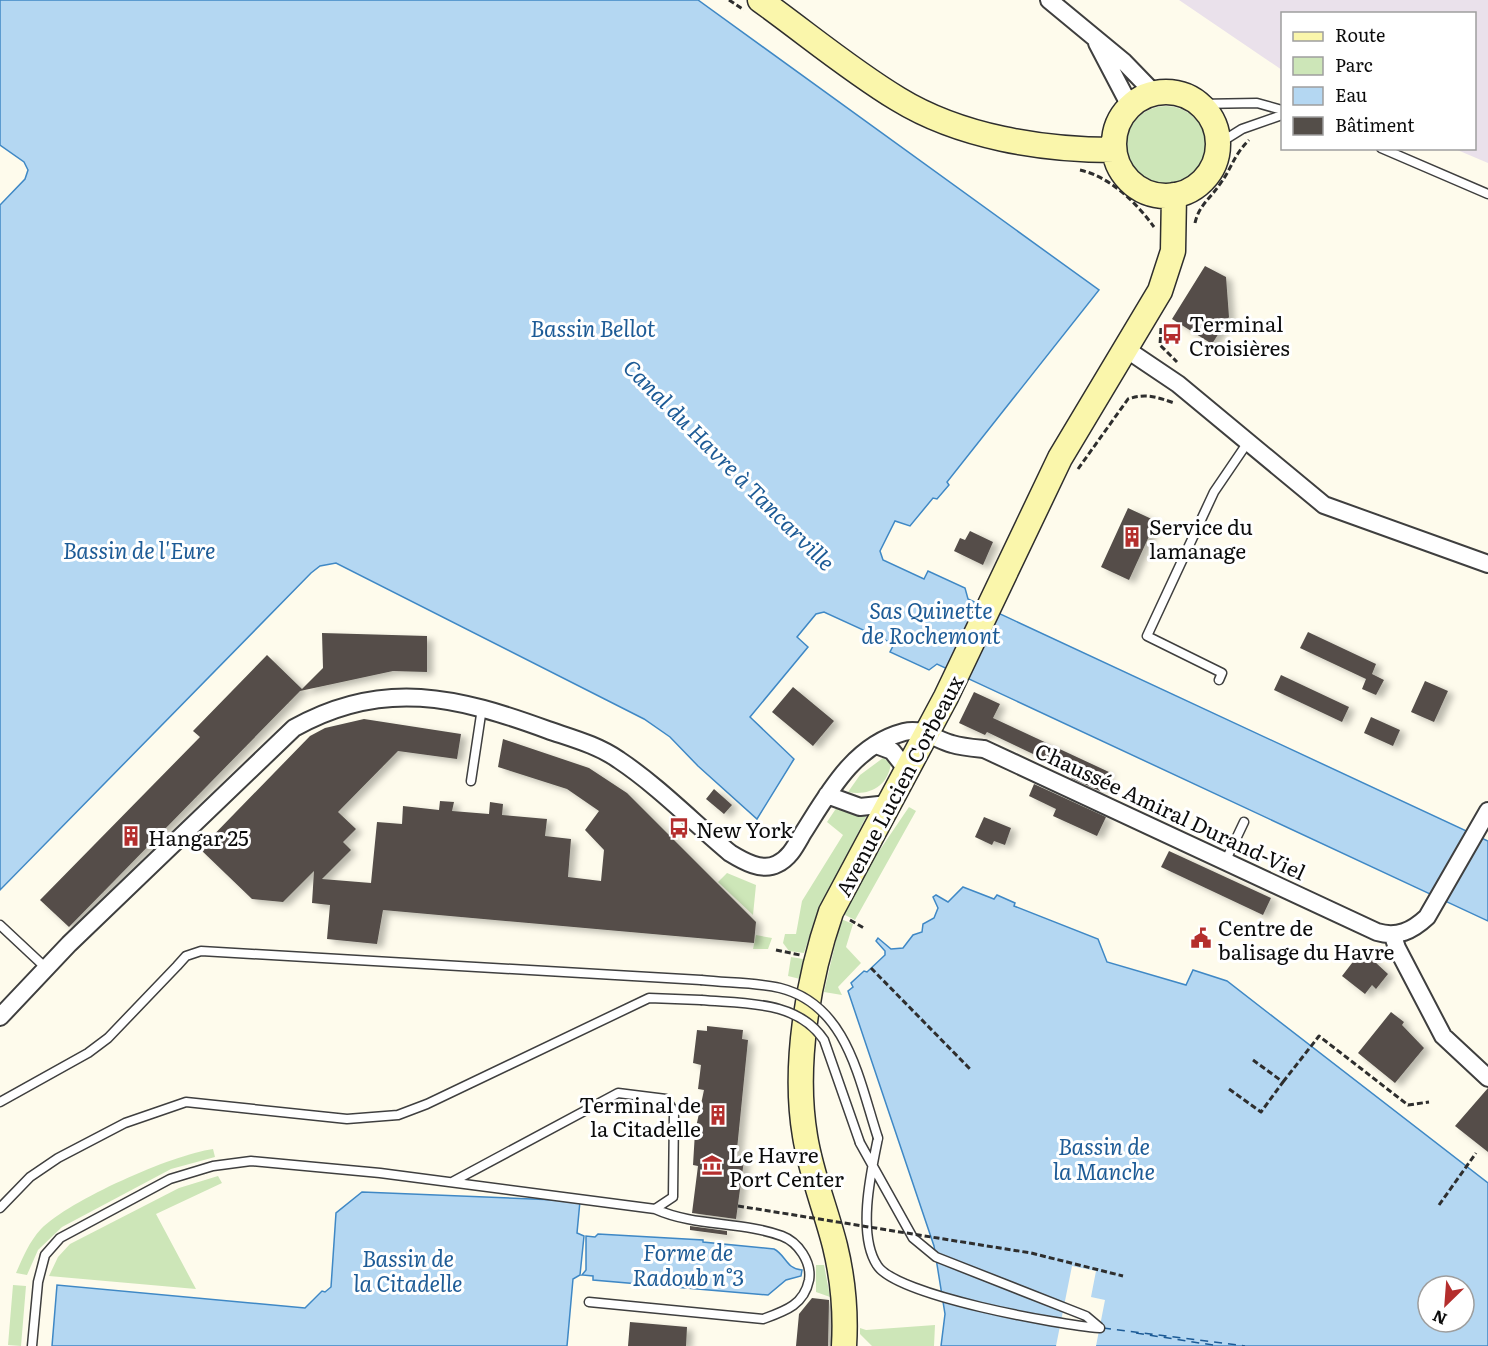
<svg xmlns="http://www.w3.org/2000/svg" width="1488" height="1346" font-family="Literata,serif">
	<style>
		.industrial { fill: #eae1eb }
		.green { fill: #cde6b8 }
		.water { fill: #b4d7f2; stroke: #3f88c5; stroke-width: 1.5; fill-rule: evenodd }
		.pier { fill: #fefbec }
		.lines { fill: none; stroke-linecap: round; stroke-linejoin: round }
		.ferry { stroke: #1d5b96; stroke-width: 1.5; stroke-dasharray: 8 6; stroke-linecap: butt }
		.building { fill: #544e49; filter: url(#shadow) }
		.service-casing { stroke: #3f3f3f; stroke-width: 11 }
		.minor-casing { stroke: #3f3f3f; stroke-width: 20 }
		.secondary-casing { stroke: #2e2e2e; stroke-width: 27 }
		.path { stroke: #2e2e2e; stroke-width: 3; stroke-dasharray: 6 3; stroke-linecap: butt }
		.service { stroke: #fff; stroke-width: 8 }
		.minor { stroke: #fff; stroke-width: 16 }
		.secondary { stroke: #faf6ab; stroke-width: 24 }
		.service-bridge-casing { stroke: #3f3f3f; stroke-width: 11; stroke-linecap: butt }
		.path-bridge { stroke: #2e2e2e; stroke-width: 3; stroke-dasharray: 6 3; stroke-linecap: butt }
		.service-bridge { stroke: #fff; stroke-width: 8 }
		.labels { text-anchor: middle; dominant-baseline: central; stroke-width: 6; stroke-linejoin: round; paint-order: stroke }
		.poi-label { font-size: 21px; fill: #0c0c0c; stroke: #fff; text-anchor: start }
		.street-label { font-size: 21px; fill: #0c0c0c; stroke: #fff }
		.water-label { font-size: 22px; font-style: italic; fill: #1d5b96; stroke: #fff }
	</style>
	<defs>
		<filter id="shadow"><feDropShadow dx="6" dy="3.5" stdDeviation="3" flood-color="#0004"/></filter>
	</defs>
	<rect width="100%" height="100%" fill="#fefbec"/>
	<!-- industrial -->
	<path class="industrial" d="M1179,0H1488V163L1455,149L1474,148V14H1282V70Z"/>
	<!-- green -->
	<path class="green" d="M1126 146a40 40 0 1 1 80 0a40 40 0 1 1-80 0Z
		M883,758L891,763C888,787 869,796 848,792L860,775Z
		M837,807L869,811L815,919L804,953L789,951L783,943L785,934H796L802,901L843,835L827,822Z
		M909,807L916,811L855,920L843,914L875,857Z
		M727,873L756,885L753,915L718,882Z
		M841,919L853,924L846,947L861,963L838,987L842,995L824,992Z
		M756,935L772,938L768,949H753Z
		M791,957L803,959L800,979L788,976Z
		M213,1149L215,1157L171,1169L62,1227L38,1250L27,1275L16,1273C23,1257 29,1242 41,1229C70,1200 171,1155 213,1149Z
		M218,1176L222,1183L156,1214L196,1289L49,1276L58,1257L70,1244L179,1188Z
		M816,1265H824L830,1297L816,1292Z
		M13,1285L26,1286L21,1346L8,1345Z
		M935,1325L934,1346H872L860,1334V1328L866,1330Z"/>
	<!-- water -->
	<path class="water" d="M0,0H698L1099,290L947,482L949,485L937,499L933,498L910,526L895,521L880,551L883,560L924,579L928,571L965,588L968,599L1488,841V921L937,664L929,670L890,652L894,644L824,612L816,614L797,637L808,647L750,717L794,759L757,819L698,766L670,737L644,719L336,563L320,566L311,573L0,890V205L25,179L28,170L24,162L0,145Z
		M963,887L994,899L997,895L1015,903L1014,906L1098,939L1107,962L1186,985L1193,970L1227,981L1488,1183V1346H941L945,1314L934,1246L848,991L853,987L851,983L864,971L867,972L885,955V951L876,941L878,938L891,949L903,948L913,935L922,932L923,924L934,918L938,908L933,897L936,895L948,902ZM1428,1286H1464V1322H1428Z
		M362,1192L580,1201L577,1233L584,1236L580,1275L573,1279L567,1346H52L57,1285L305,1308L322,1291L325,1292L331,1287L336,1213Z
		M598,1234L703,1240V1242L774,1249C786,1255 786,1269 802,1270L801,1276L786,1280L768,1295L593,1280V1276L582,1275L586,1270V1236L595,1237Z"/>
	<!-- pier -->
	<path class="pier" d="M1072,1266L1096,1271L1091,1297L1105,1300L1096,1346H1056Z"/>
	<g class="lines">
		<!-- ferry -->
		<path class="ferry" d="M1103,1328L1245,1346
			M1136,1333L1219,1346"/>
	</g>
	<!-- building -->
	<path class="building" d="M1205,266L1226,277L1229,317L1212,344L1172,319Z
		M1128,508L1156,521L1129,580L1101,567Z
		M970,531L993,542L983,565L954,551L960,538L965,540Z
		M1308,632L1376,664L1372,674L1384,680L1376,695L1362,689L1366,679L1300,648Z
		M322,633L427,636V672L393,671L300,691L323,668Z
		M267,655L302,689L69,927L40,900L200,737L193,731Z
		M1281,675L1349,707L1342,722L1274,690Z
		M1425,681L1448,691L1434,722L1411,712Z
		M793,687L834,721L813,746L772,712Z
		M974,692L1000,704L993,718L1109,772L1100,791L1071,778L1073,773L987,732L985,735L959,723Z
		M1371,717L1400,730L1393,746L1364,733Z
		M364,719L461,734L457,759L398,751L338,812L356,829L343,842L351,850L322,879L371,883L377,822L402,824L403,806L439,810L440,801L454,802L452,811L489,814L490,802L503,804L502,815L547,819L545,836L571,839L568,877L601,881L604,850L585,830L599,811L567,789L498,767L503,739L589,768L627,793L756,922L754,943L383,910L377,944L327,939L330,905L312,903L314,871L283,902L252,899L200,849L310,736L325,728Z
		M1034,784L1106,817L1097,836L1053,816L1056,809L1029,796Z
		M714,789L732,805L724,814L706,799Z
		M984,817L1011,828L1005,845L994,841L992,845L975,837Z
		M1169,851L1271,898L1263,915L1161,867Z
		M1362,950L1388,974L1376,989L1372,985L1365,994L1342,976Z
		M1391,1012L1404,1022L1402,1025L1424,1048L1395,1083L1358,1053Z
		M707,1026L743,1030L742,1039L748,1040L736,1159L744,1160L736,1219L692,1213L698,1166L693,1165L695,1132L704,1090L698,1089L701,1065L693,1063L697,1030L707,1031Z
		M1488,1088V1152L1455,1126Z
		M690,1226L727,1231V1235L690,1230Z
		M812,1298L829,1300L828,1346H796L799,1314Z
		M630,1322L687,1327L686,1346H628Z"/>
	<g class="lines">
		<!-- service casing -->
		<g class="service-casing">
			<path id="service" d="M1199,104L1257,103L1282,110
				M1218,144L1242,129L1282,115
				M1381,148L1488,194
				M1219,680L1222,673L1147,636L1214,492L1248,442
				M471,781L482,708
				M1226,860L1244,822
				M0,925L46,968
				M0,1102L88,1053L108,1038L177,966L186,956L201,951L701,980
				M878,1138C871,1172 857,1234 877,1265C896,1296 1060,1325 1100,1328
				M860,1143L913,1238L936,1257L1086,1316L1099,1327
				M0,1208L30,1177L58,1158L125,1123L186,1102L347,1119L398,1115L427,1104L649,998L701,1000
				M589,1302L763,1319C785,1311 804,1305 809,1280C812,1262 798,1242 782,1236C741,1221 695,1227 655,1209
				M32,1346L38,1282L45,1255L60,1238L170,1179L213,1166L251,1161L380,1173L655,1209L673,1197L674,1112L666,1099L618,1093L452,1182"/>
		</g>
		<!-- minor casing -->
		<g class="minor-casing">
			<path id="minor" d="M1049,0L1124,62L1154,93
				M1097,43L1130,106
				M1126,349L1178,384L1324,505L1488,564
				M876,745L892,751L907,770
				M827,795L860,807L888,804
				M1393,936L1397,948L1443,1036L1488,1078
				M0,1017L69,944L294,728C383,678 458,697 548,730C571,738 598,745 619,760C658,786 694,823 730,853C743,861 762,872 777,864C790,858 796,845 803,833C829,792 854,745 904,732C923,727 936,740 952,744C962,747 974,748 984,749L1377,932C1397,938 1412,931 1427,917L1488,811"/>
		</g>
		<!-- secondary casing -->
		<g class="secondary-casing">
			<path id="secondary" d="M760,0C806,33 850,70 898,99C960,137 1042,150 1114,150
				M1114 144a52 52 0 1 1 104 0a52 52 0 1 1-104 0Z
				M844,1346C846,1313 843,1279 835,1246C826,1210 811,1174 805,1136C793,1065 808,979 831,912L946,697L1060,458L1160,291L1173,251L1174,195"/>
		</g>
		<!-- path -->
		<path class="path" d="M729,0L744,10
			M1080,170C1110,177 1136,202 1154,227
			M1195,223C1199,205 1210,199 1220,184C1232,168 1233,156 1249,140
			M1161,328L1160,345L1177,362
			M1078,469L1128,399C1146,393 1157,397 1174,403
			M850,920L864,928
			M776,950L800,955
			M871,968L971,1070
			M1283,1082L1319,1036L1408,1105L1429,1102
			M1229,1089L1261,1112L1283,1082L1253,1060
			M1439,1205L1476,1153"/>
		<!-- service -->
		<use href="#service" class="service"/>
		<!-- minor -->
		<use href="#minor" class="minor"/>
		<!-- secondary -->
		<use href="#secondary" class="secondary"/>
		<!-- service-bridge casing -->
		<g class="service-bridge-casing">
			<path id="service-bridge" d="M701,980C727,983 755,982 780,988C848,1005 859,1081 878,1138
				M701,1000C745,1004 797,1000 824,1040L860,1143"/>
		</g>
		<!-- path-bridge -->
		<path class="path-bridge" d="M738,1206L1031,1253L1123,1276"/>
		<!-- service-bridge -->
		<use href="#service-bridge" class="service-bridge"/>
	</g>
	<!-- icons -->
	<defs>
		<g id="bus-bare" transform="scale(1.62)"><path d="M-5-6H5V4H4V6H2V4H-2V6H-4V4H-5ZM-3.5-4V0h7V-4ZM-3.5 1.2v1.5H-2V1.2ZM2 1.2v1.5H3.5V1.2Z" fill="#b42e2d" stroke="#fff" stroke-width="2.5" paint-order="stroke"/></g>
		<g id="building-bare" transform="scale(1.62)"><path d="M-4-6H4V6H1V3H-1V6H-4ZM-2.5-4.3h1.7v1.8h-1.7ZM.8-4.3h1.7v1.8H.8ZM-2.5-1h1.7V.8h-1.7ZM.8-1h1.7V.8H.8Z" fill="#b42e2d" stroke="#fff" stroke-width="2.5" paint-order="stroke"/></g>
		<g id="civic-bare" transform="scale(1.62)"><path d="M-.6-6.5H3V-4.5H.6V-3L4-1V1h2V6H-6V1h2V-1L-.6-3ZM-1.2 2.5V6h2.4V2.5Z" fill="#b42e2d" stroke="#fff" stroke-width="2.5" paint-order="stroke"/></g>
		<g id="museum-bare" transform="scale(1.62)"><path d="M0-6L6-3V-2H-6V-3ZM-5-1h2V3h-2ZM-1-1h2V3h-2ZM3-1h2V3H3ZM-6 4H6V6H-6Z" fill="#b42e2d" stroke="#fff" stroke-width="2.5" paint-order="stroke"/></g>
	</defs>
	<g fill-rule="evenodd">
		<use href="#bus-bare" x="1172" y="334"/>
		<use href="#building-bare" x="1132" y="537"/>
		<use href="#bus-bare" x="679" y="828"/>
		<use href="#building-bare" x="131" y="836"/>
		<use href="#civic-bare" x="1201" y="938"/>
		<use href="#building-bare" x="718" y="1115"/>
		<use href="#museum-bare" x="712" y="1165"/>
	</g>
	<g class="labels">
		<!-- poi labels -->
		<g class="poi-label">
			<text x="1189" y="322">Terminal<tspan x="1189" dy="24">Croisières</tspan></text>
			<text x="1149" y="525">Service du<tspan x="1149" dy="24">lamanage</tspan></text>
			<text x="696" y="828">New York</text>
			<text x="148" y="836">Hangar 25</text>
			<text x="1218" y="926">Centre de<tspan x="1218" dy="24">balisage du Havre</tspan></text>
			<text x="701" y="1103" text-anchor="end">Terminal de<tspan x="701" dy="24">la Citadelle</tspan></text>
			<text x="729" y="1153">Le Havre<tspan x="729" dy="24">Port Center</tspan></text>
		</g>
		<!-- street labels -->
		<g class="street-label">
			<text transform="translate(898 785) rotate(-62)">Avenue Lucien Corbeaux</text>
			<text transform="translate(1171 810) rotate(25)">Chaussée Amiral Durand-Viel</text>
		</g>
		<!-- water labels -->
		<g class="water-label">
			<text x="593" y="327">Bassin Bellot</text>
			<text transform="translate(730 464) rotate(45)">Canal du Havre à Tancarville</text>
			<text x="139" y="549">Bassin de l'Eure</text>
			<text x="931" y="609">Sas Quinette<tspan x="931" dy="25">de Rochemont</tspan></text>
			<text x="1104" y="1145">Bassin de<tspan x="1104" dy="25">la Manche</tspan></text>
			<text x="688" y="1251">Forme de<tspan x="688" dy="25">Radoub n°3</tspan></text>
			<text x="408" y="1257">Bassin de<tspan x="408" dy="25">la Citadelle</tspan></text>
		</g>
	</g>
	<!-- legend -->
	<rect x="1281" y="12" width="195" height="138" fill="#ffffff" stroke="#9e9e9e" stroke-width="1.5"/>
	<rect x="1293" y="32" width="30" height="9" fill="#faf6ab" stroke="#9e9e9e" stroke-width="1.5"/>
	<text x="1335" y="42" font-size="18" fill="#0c0c0c">Route</text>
	<rect x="1293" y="57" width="30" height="18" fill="#cde6b8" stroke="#9e9e9e" stroke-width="1.5"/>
	<text x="1335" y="72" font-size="18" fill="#0c0c0c">Parc</text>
	<rect x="1293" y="87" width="30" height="18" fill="#b4d7f2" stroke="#9e9e9e" stroke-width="1.5"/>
	<text x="1335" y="102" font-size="18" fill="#0c0c0c">Eau</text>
	<rect x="1293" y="117" width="30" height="18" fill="#544e49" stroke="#9e9e9e" stroke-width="1.5"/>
	<text x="1335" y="132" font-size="18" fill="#0c0c0c">Bâtiment</text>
	<!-- north arrow -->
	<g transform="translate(1446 1304) rotate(205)"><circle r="28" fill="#ffffff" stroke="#9e9e9e" stroke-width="1.5"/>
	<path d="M0-4.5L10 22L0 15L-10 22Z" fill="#b42e2d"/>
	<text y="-9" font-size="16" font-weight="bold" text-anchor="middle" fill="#0c0c0c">N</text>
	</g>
</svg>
